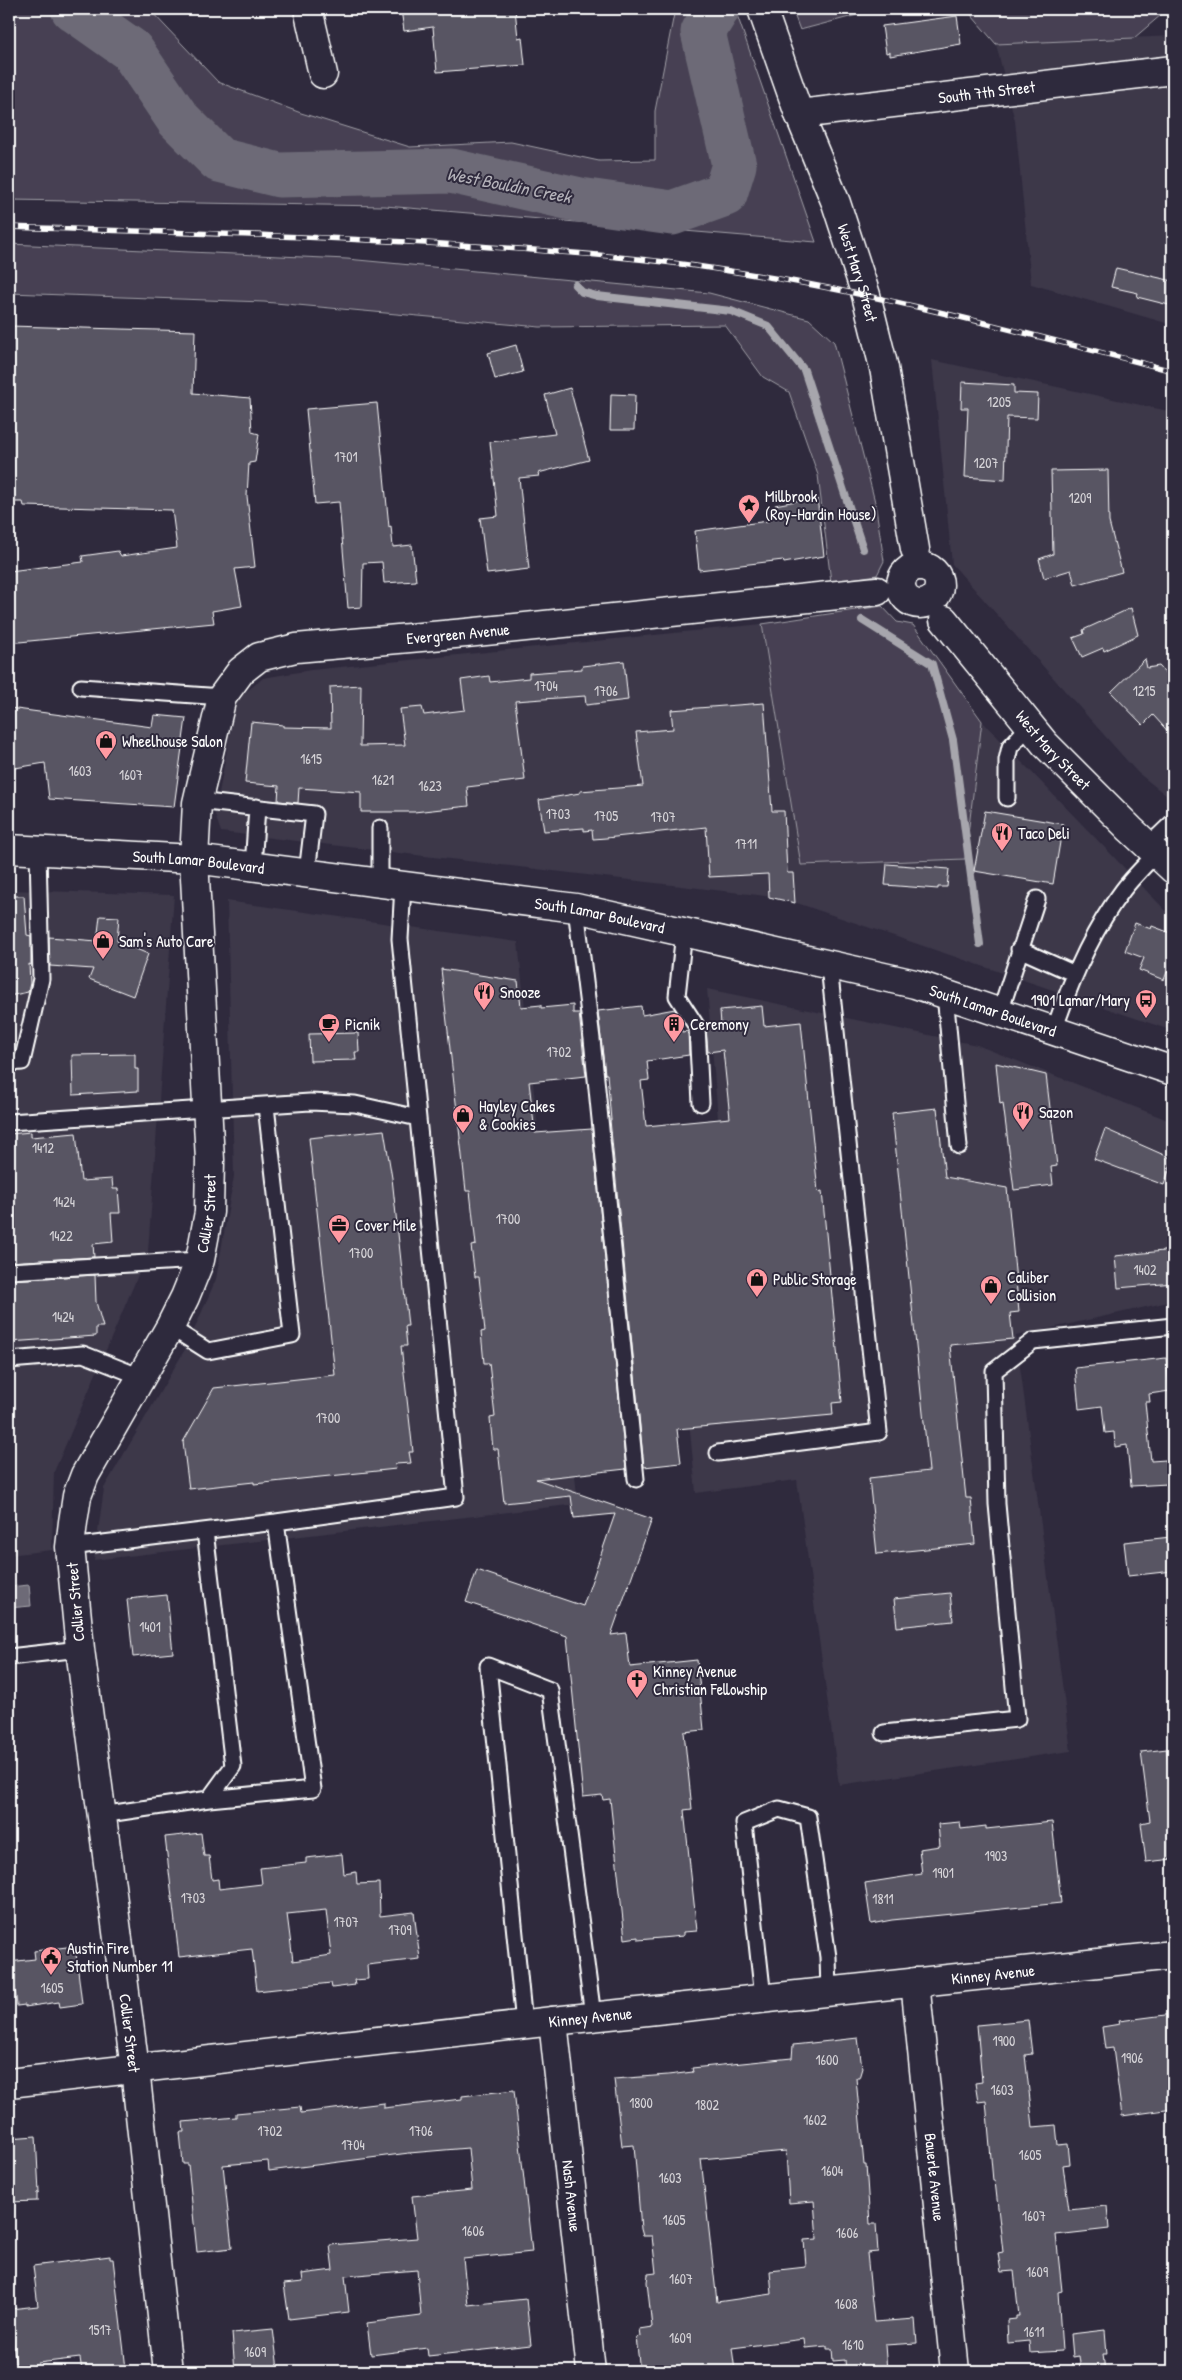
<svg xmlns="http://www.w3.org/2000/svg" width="1182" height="2380" font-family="'Patrick Hand',sans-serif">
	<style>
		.built { fill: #3c3749 }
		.green { fill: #464152; stroke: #a2a0a8 }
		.water { fill: #6d6a77; stroke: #a7a6ad }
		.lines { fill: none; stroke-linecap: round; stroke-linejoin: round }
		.stream { stroke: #a7a6ad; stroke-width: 8 }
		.river { stroke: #6d6a77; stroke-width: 45 }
		.building { fill: #595564; stroke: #fff; fill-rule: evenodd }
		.service-casing { stroke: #fff; stroke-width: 19 }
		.minor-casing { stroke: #fff; stroke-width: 31 }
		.tertiary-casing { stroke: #fff; stroke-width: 31 }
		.primary-casing { stroke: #fff; stroke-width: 31 }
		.service { stroke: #2f2a3d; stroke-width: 15 }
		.minor { stroke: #2f2a3d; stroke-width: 28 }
		.tertiary { stroke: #2f2a3d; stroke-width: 28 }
		.primary { stroke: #2f2a3d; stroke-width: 28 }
		.rail-casing { stroke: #fff; stroke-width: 5.5 }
		.rail { stroke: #2f2a3d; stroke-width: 4; stroke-dasharray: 11; stroke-linecap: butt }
		.labels { text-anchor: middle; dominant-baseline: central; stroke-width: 4; stroke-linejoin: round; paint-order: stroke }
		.number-label { font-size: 14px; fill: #d6d4d8 }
		.street-label { font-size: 16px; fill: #fff; stroke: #2f2a3d }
		.poi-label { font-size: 16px; fill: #fff; stroke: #2f2a3d; text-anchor: start }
		.water-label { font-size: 18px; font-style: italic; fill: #b6b4bb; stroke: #2f2a3d }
	</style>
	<rect width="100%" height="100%" fill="#2f2a3d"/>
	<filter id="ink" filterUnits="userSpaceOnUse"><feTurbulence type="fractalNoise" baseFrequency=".02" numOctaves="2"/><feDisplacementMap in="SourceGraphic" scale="10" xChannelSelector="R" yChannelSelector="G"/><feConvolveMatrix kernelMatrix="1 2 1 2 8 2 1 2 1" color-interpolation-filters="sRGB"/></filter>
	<g filter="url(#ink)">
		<!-- built -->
		<path class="built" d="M1173,36V325L1031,284L1015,121L996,44Z
			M932,360L1173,412V801L1137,772L952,564Z
			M762,624L801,865L965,859L982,721L1173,918V1031L782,898L221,832L215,815L236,700L263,678L311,670Z
			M9,890L174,895L148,1252L54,1472L52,1550L9,1555Z
			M227,901L518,942L578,1504L94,1560L104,1488L187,1346L216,1279L234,1176Z
			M707,989L977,1045L1173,1122V1301L1016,1336L1071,1751L839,1785L797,1480L696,1493L666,1184L723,1178Z"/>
		<!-- green -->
		<path class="green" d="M9,9H149L218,82L301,113L410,147L511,142L599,161L655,160V111L675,9H735L816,242L385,206L9,200Z
			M792,9H880L800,30Z
			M966,9H1168L1134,38L996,44Z
			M9,244L347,259L709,293L809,319L834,342L875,502L884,561L877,575L831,582L818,475L789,392L763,377L725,325L540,327L264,302L9,293Z
			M882,606L897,622L913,625L982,721L965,859L801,865L762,624Z"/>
		<!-- water -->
		<path class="water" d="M29,1585L31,1606L9,1608V1587Z"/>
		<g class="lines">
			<!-- stream -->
			<path class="stream" d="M576,217L580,200
				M575,285L582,292L597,296L731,311L768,326L804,370L863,549
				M862,620L932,664L953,740L980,944"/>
			<!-- river -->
			<path class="river" d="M73,9L131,50L178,119L219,160L279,175L451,171L580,200L672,213L725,194L734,165L703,32L717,9"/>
		</g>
		<!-- building -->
		<path class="building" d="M401,9H515L518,38L522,37L525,65L437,72L433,27L404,31Z
			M957,16L961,44L890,56V52L886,53L882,26Z
			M1116,268L1173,281V306L1137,297L1138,293L1111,287Z
			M9,326L195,331L193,393L250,398L252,432L259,434L255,462L249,463L247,496L255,567L235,569L242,606L212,611L214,623L9,643V571L83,562L82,556L118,551L121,556L177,548L172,510L24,506L23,502H9Z
			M516,345L523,372L495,379L488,353Z
			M962,382L1014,385V393L1038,394L1037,418L1007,417L1005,480L965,477L968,408H961Z
			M570,388L589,460L538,473L539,476L519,478L529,569L487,574L480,518L498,516L490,442L555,434L545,395Z
			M611,394L635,395L634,430H610Z
			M377,403L389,527L391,526L393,547L412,545L416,581L384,583L382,562L363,563L362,607L348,608L339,502L315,504L306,409Z
			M1108,470L1109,522L1122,572L1075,585L1071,570L1044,578L1039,559L1053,554L1051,471Z
			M817,497L824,556L784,563L783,560L699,570L695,531L768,521L767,514L776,513L775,505Z
			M1131,608L1138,635L1104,651L1103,648L1082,657L1073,638L1084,634L1083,630Z
			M1145,659L1147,668L1159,666L1173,681V737L1153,715L1143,725L1111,692Z
			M624,661L628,700L586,705L585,696L515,701L525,780L467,787L469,806L414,812H361V792L299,788L298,803L278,801L279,786L245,783L251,722L283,725V727L331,728L330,687L361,685L360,746L405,745L400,709L422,707L424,715L465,710L461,680L489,676L490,682L529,678V673L582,669V666Z
			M764,703L772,811H784L787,873H793L795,903L769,897L768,874L709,877L706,827L606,838L593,839L592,830L584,831V828L544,831L539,800L580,793V791L643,786L636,732L673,729L671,710Z
			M9,708L152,727L154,715L186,718L174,807L49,799L45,763L9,769Z
			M985,811L1063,824L1053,884L974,871Z
			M887,864L949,869L947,887H938V889L885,885Z
			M9,896H24L27,935L31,936V965L29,964L30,983L28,992L9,996Z
			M100,916L119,917L117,941L148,954L133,996L89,979L93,969L50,966L49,937L97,941Z
			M1135,923L1151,929L1152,926L1173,934V975L1167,972L1164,980L1139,970L1144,958L1125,951Z
			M441,969L518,981L521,1007L541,1005V1008L573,1005V1013H579L586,1076L529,1082L535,1133L592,1129L626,1469L536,1479L652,1519L611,1635L626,1633L630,1667L697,1660L704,1730L684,1732L692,1809L684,1810L697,1931L683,1932V1936L638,1940V1937L625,1939L610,1799L603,1800L602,1795L583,1797L567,1636L466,1602L477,1570L583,1606L615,1514L574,1518L571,1496L504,1503L498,1449H493L490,1418L495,1417L489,1363H484L481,1332L485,1331L479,1277H475L471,1246L476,1245L470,1191H466Z
			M641,1006L642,1015L675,1009L679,1017L682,1032L688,1031L689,1055L647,1061L649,1080L641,1081L646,1126L730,1118L723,1050L708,1052L706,1028L721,1026L720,1010L762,1006L764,1026L801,1022L818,1192L822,1191L842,1402L832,1403L833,1415L677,1429L681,1463L644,1467L610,1120H611L607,1074H605L598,1011Z
			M358,1033L359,1052H355L356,1060L310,1061L309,1034Z
			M135,1054V1069H138V1091L73,1095L72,1055Z
			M996,1063L1046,1075L1057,1166L1051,1167L1053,1185L1014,1190L1003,1103L1000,1104Z
			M937,1108L945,1177L1007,1188L1019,1312L1010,1313L1013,1339L950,1345L966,1498H971L975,1544L877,1554L869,1478L929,1471L892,1113Z
			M1105,1129L1173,1159L1164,1185L1094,1159Z
			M384,1130L392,1178L408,1326H405L407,1346H401L413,1452H409L411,1463L395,1464L396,1469L254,1484V1482L189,1489L183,1442L214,1388L335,1375L309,1138Z
			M31,1132V1137L76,1133L81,1181L112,1179L113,1189H118L120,1213H111L113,1242L93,1244L94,1257L9,1262V1186H12L9,1134Z
			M1173,1250V1283L1118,1288L1115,1256Z
			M95,1275L96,1302L103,1327H96V1336L9,1342V1280Z
			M1166,1358L1170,1391L1149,1394L1150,1402H1145L1151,1461L1166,1460L1168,1484L1131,1486L1127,1445L1115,1447L1114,1432L1105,1433L1102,1406L1079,1409L1075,1368Z
			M1171,1537V1541H1173V1571L1128,1576L1124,1542Z
			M950,1593L953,1621L897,1627L894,1599Z
			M167,1595L173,1653L133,1657L127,1599Z
			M1167,1749L1168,1764H1173V1859L1146,1862L1141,1823L1150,1821L1141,1752Z
			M960,1822L961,1829L986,1826V1829L1052,1822L1061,1903L892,1920L871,1924L865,1883L922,1874L919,1849L940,1846L938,1824Z
			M201,1833L204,1856H209L212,1880L218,1879L219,1889L262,1884L260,1868L306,1863V1858L342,1854L344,1874L356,1872L357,1884L379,1883L380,1916L414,1912L420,1959L367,1965L368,1979L354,1980L355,1985L332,1988L331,1983L257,1991L252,1949L179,1957L165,1837ZM326,1910L331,1955L293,1961L287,1914Z
			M75,1946L82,2004L60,2007L59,2002L25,2007V2005L17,2006L14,1981L9,1982V1962L35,1959L34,1951Z
			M1173,2014V2109L1122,2116L1113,2048L1105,2049L1102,2027L1120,2024L1119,2021Z
			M1028,2020L1032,2054L1025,2055L1033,2127L1056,2125L1058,2145L1068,2144L1070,2164L1063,2165L1069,2210L1107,2206L1109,2229L1056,2235L1062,2291L1058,2292L1062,2351L1030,2353L1029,2341L1008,2343L1007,2320L1016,2319V2316H1019L1014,2271L1001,2272L998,2253L1003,2252L995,2181H993L986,2101L978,2102L975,2083L982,2082L977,2025Z
			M858,2038L862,2068L859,2078H856L864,2165H866L870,2224H876L878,2252L867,2253L874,2322L915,2319L917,2343L885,2345L887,2371H846L845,2360L833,2361L832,2349H827V2346L805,2348L804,2339L732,2348L735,2371H640L636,2337L640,2336L639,2329L652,2327L647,2282L648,2274L656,2273L652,2236H643L641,2229L634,2145L622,2146L614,2079L668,2075L693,2072L692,2068L792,2058L793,2045ZM786,2151L789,2203L814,2201L817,2239L804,2240L806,2267L770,2271L772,2294L717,2302L701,2159Z
			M514,2090L532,2252L463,2259L468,2305L526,2299L531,2345L428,2356L427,2348L371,2355L367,2323L421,2316L417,2270L345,2276L349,2312L289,2319L284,2284L303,2282L302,2274L333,2270L330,2245L417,2238L412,2196L472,2190L468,2148L409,2153L269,2171L268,2161L223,2165L232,2248L197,2252L188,2164H183L180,2132H184L183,2122L236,2117V2113L300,2107L301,2113L384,2103V2108L462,2099V2096Z
			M36,2136L39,2192L37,2193V2201L9,2202V2138Z
			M110,2256V2259H113L126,2369L82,2371L80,2358L38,2363V2371H16L10,2309L38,2306L33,2266Z
			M273,2329L278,2369L235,2371L232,2333Z
			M1105,2330L1107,2354H1103L1105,2371H1081L1079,2356L1073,2357L1071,2334Z"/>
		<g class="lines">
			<!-- service casing -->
			<g class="service-casing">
				<path id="service" d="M81,687L222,697
					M1007,798V760L1010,747L1030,725
					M197,801L314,814L307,873
					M1148,846L1173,822
					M253,867L257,807
					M380,882V828
					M576,908L592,1039L636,1479
					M684,932L677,996L697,1027L701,1103
					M1019,949L1075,974
					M945,994L959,1146
					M1000,1012L1037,899
					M1054,1031C1070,982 1092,931 1123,890C1133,877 1145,865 1157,853
					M9,1063L22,1062L41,979L38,851
					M9,1122L310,1102L355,1104L418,1118
					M9,1271L200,1260
					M170,1327L208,1351L292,1335L266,1106
					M9,1360L83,1354L141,1377
					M718,1453L879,1432L829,966
					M70,1547L276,1522L456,1497L400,939L403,885
					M9,1657L80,1649
					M884,1733L1017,1719L997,1504L994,1371L1033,1341L1173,1326
					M209,1799L313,1789L276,1522
					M101,1815L209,1799L233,1766L205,1531
					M763,1998L744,1823L779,1809L808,1817L828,1957L829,1991
					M524,2024L488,1666L550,1690L593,2016"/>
			</g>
			<!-- minor casing -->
			<g class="minor-casing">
				<g id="minor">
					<path d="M308,9L323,74"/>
					<path id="s1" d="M799,114L1173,70"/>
					<path id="s2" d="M915,1982L955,2371"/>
					<path id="s3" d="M553,2021L591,2371"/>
				</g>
			</g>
			<!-- tertiary casing -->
			<g class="tertiary-casing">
				<g id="tertiary">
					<path id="s4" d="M762,9L799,114L836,203L866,295L884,368L915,549"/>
					<circle cx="920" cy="585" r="19"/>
					<path id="s5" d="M944,620L1045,744L1130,829L1173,869"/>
					<path id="s6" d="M9,2083L553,2021L1173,1955"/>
					<path id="s7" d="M168,2371L135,2069L80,1649L72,1567L70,1547L73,1522L77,1496L85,1475L170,1327L185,1297L200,1260L209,1212L210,1160L194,859L197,803L222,697L241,671L259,657L296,648L466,633L877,591"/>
				</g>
			</g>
			<!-- primary casing -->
			<g class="primary-casing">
				<g id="primary">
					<path id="s8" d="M9,849L194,859L576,908L915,984L1173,1071"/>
				</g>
			</g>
			<!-- service -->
			<use href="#service" class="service"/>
			<!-- minor -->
			<use href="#minor" class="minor"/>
			<!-- tertiary -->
			<use href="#tertiary" class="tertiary"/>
			<!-- primary -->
			<use href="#primary" class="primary"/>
			<!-- rail casing -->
			<g class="rail-casing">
				<path id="rail" d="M9,227C164,232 320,236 476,246C559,252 641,257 723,270C876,292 1024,333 1173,371"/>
			</g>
			<!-- rail -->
			<use href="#rail" class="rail"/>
		</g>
	</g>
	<!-- icons -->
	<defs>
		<g id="sight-pin" transform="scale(1.125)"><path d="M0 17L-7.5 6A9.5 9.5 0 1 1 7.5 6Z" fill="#ff9aa2" stroke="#2f2a3d"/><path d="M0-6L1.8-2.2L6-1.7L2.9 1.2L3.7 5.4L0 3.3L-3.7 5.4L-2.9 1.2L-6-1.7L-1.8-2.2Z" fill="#111"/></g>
		<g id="shop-pin" transform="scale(1.125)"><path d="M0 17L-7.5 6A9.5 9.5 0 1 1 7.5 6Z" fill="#ff9aa2" stroke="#2f2a3d"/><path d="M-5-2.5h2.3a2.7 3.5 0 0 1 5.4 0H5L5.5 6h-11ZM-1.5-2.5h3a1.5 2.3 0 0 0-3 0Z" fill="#111"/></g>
		<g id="restaurant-pin" transform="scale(1.125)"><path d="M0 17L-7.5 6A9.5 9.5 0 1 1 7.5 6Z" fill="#ff9aa2" stroke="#2f2a3d"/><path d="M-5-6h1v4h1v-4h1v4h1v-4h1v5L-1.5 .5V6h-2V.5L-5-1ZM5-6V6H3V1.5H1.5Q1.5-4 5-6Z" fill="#111"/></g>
		<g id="bus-pin" transform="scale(1.125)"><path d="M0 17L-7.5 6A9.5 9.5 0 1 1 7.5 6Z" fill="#ff9aa2" stroke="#2f2a3d"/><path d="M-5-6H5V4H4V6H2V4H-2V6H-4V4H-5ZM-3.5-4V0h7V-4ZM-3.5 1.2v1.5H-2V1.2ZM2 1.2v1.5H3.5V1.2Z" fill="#111"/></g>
		<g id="cafe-pin" transform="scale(1.125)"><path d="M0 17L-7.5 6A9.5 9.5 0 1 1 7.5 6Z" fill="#ff9aa2" stroke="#2f2a3d"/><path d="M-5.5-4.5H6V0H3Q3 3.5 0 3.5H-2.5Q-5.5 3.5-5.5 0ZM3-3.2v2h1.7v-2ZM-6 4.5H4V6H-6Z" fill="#111"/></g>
		<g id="building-pin" transform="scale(1.125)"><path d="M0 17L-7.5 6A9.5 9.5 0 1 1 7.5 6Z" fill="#ff9aa2" stroke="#2f2a3d"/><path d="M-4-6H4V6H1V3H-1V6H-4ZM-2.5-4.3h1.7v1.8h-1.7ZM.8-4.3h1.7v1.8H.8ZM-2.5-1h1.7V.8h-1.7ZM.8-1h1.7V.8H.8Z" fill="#111"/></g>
		<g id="office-pin" transform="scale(1.125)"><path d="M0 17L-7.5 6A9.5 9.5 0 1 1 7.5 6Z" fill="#ff9aa2" stroke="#2f2a3d"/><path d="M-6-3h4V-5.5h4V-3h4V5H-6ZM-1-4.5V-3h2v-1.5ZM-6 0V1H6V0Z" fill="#111"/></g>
		<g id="church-pin" transform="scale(1.125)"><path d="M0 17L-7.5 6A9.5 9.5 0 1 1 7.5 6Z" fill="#ff9aa2" stroke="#2f2a3d"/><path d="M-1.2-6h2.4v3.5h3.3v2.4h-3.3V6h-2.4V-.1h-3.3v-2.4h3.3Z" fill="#111"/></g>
		<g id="civic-pin" transform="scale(1.125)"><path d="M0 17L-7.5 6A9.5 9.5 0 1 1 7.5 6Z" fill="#ff9aa2" stroke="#2f2a3d"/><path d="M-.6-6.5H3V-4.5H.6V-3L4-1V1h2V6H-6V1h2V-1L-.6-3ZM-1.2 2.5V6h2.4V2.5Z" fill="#111"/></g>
	</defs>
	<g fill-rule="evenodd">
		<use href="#sight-pin" x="749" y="505"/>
		<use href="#shop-pin" x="106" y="741"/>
		<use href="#restaurant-pin" x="1002" y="833"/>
		<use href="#shop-pin" x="103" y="941"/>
		<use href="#restaurant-pin" x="484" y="992"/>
		<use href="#bus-pin" x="1146" y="1000"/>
		<use href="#cafe-pin" x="329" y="1024"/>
		<use href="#building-pin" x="674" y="1024"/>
		<use href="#restaurant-pin" x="1023" y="1112"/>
		<use href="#shop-pin" x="463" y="1115"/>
		<use href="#office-pin" x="339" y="1225"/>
		<use href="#shop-pin" x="757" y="1279"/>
		<use href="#shop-pin" x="991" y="1286"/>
		<use href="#church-pin" x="637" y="1680"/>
		<use href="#civic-pin" x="51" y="1957"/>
	</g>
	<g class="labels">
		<!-- number labels -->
		<g class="number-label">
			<text x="999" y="401">1205</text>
			<text x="346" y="456">1701</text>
			<text x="986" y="462">1207</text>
			<text x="1080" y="497">1209</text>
			<text x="546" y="685">1704</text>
			<text x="606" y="690">1706</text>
			<text x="1144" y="690">1215</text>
			<text x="311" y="758">1615</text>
			<text x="80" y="770">1603</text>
			<text x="131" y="774">1607</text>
			<text x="383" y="779">1621</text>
			<text x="430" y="785">1623</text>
			<text x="558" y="813">1703</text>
			<text x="606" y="815">1705</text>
			<text x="663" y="816">1707</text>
			<text x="746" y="843">1711</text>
			<text x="559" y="1051">1702</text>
			<text x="43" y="1147">1412</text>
			<text x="64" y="1201">1424</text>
			<text x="508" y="1218">1700</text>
			<text x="61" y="1235">1422</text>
			<text x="361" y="1252">1700</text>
			<text x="1145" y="1269">1402</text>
			<text x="63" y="1316">1424</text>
			<text x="328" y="1417">1700</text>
			<text x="150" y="1626">1401</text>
			<text x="996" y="1855">1903</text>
			<text x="943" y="1872">1901</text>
			<text x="193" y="1897">1703</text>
			<text x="883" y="1898">1811</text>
			<text x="346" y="1921">1707</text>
			<text x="400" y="1929">1709</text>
			<text x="52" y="1987">1605</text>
			<text x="1004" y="2040">1900</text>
			<text x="1132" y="2057">1906</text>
			<text x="827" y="2059">1600</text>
			<text x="1002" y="2089">1603</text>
			<text x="641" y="2102">1800</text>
			<text x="707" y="2104">1802</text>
			<text x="815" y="2119">1602</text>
			<text x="270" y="2130">1702</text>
			<text x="421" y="2130">1706</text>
			<text x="353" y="2144">1704</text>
			<text x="1030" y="2154">1605</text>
			<text x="832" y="2170">1604</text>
			<text x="670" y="2177">1603</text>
			<text x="1034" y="2215">1607</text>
			<text x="674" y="2219">1605</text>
			<text x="473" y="2230">1606</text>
			<text x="847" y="2232">1606</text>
			<text x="1037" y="2271">1609</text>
			<text x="681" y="2278">1607</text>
			<text x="846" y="2303">1608</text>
			<text x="100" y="2329">1517</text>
			<text x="1034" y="2331">1611</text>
			<text x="680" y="2337">1609</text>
			<text x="853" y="2344">1610</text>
			<text x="255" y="2351">1609</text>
		</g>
		<!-- street labels -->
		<g class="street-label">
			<text stroke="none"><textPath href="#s1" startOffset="189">South 7th Street</textPath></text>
			<text stroke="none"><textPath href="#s4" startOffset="281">West Mary Street</textPath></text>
			<text stroke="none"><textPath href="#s7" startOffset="1971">Evergreen Avenue</textPath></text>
			<text stroke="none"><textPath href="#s5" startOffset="170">West Mary Street</textPath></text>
			<text stroke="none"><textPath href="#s8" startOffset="190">South Lamar Boulevard</textPath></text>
			<text stroke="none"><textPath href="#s8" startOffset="595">South Lamar Boulevard</textPath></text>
			<text stroke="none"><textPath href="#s8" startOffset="1000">South Lamar Boulevard</textPath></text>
			<text stroke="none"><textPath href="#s7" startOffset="1195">Collier Street</textPath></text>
			<text transform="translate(75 1602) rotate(-95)">Collier Street</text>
			<text stroke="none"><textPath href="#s6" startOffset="990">Kinney Avenue</textPath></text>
			<text stroke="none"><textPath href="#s6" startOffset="585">Kinney Avenue</textPath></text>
			<text transform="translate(130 2033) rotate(83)">Collier Street</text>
			<text stroke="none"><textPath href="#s2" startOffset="196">Bauerle Avenue</textPath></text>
			<text stroke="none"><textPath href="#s3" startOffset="176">Nash Avenue</textPath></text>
		</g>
		<!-- poi labels -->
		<g class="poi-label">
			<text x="765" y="496">Millbrook<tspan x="765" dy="18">(Roy-Hardin House)</tspan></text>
			<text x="122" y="741">Wheelhouse Salon</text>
			<text x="1018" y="833">Taco Deli</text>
			<text x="119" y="941">Sam's Auto Care</text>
			<text x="500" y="992">Snooze</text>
			<text x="1130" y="1000" text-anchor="end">1901 Lamar/Mary</text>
			<text x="345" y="1024">Picnik</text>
			<text x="690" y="1024">Ceremony</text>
			<text x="479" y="1106">Hayley Cakes<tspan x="479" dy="18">&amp; Cookies</tspan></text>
			<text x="1039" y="1112">Sazon</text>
			<text x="355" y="1225">Cover Mile</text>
			<text x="1007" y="1277">Caliber<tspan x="1007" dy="18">Collision</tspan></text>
			<text x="773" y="1279">Public Storage</text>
			<text x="653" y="1671">Kinney Avenue<tspan x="653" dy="18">Christian Fellowship</tspan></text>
			<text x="67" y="1948">Austin Fire<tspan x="67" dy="18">Station Number 11</tspan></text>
		</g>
		<!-- water labels -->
		<g class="water-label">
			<text transform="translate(509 185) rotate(11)">West Bouldin Creek</text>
		</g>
	</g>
	<!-- margin -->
	<rect width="1182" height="2380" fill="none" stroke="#2f2a3d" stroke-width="30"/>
	<rect x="15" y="15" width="1152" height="2350" fill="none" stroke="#fff" stroke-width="2" filter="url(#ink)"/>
</svg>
